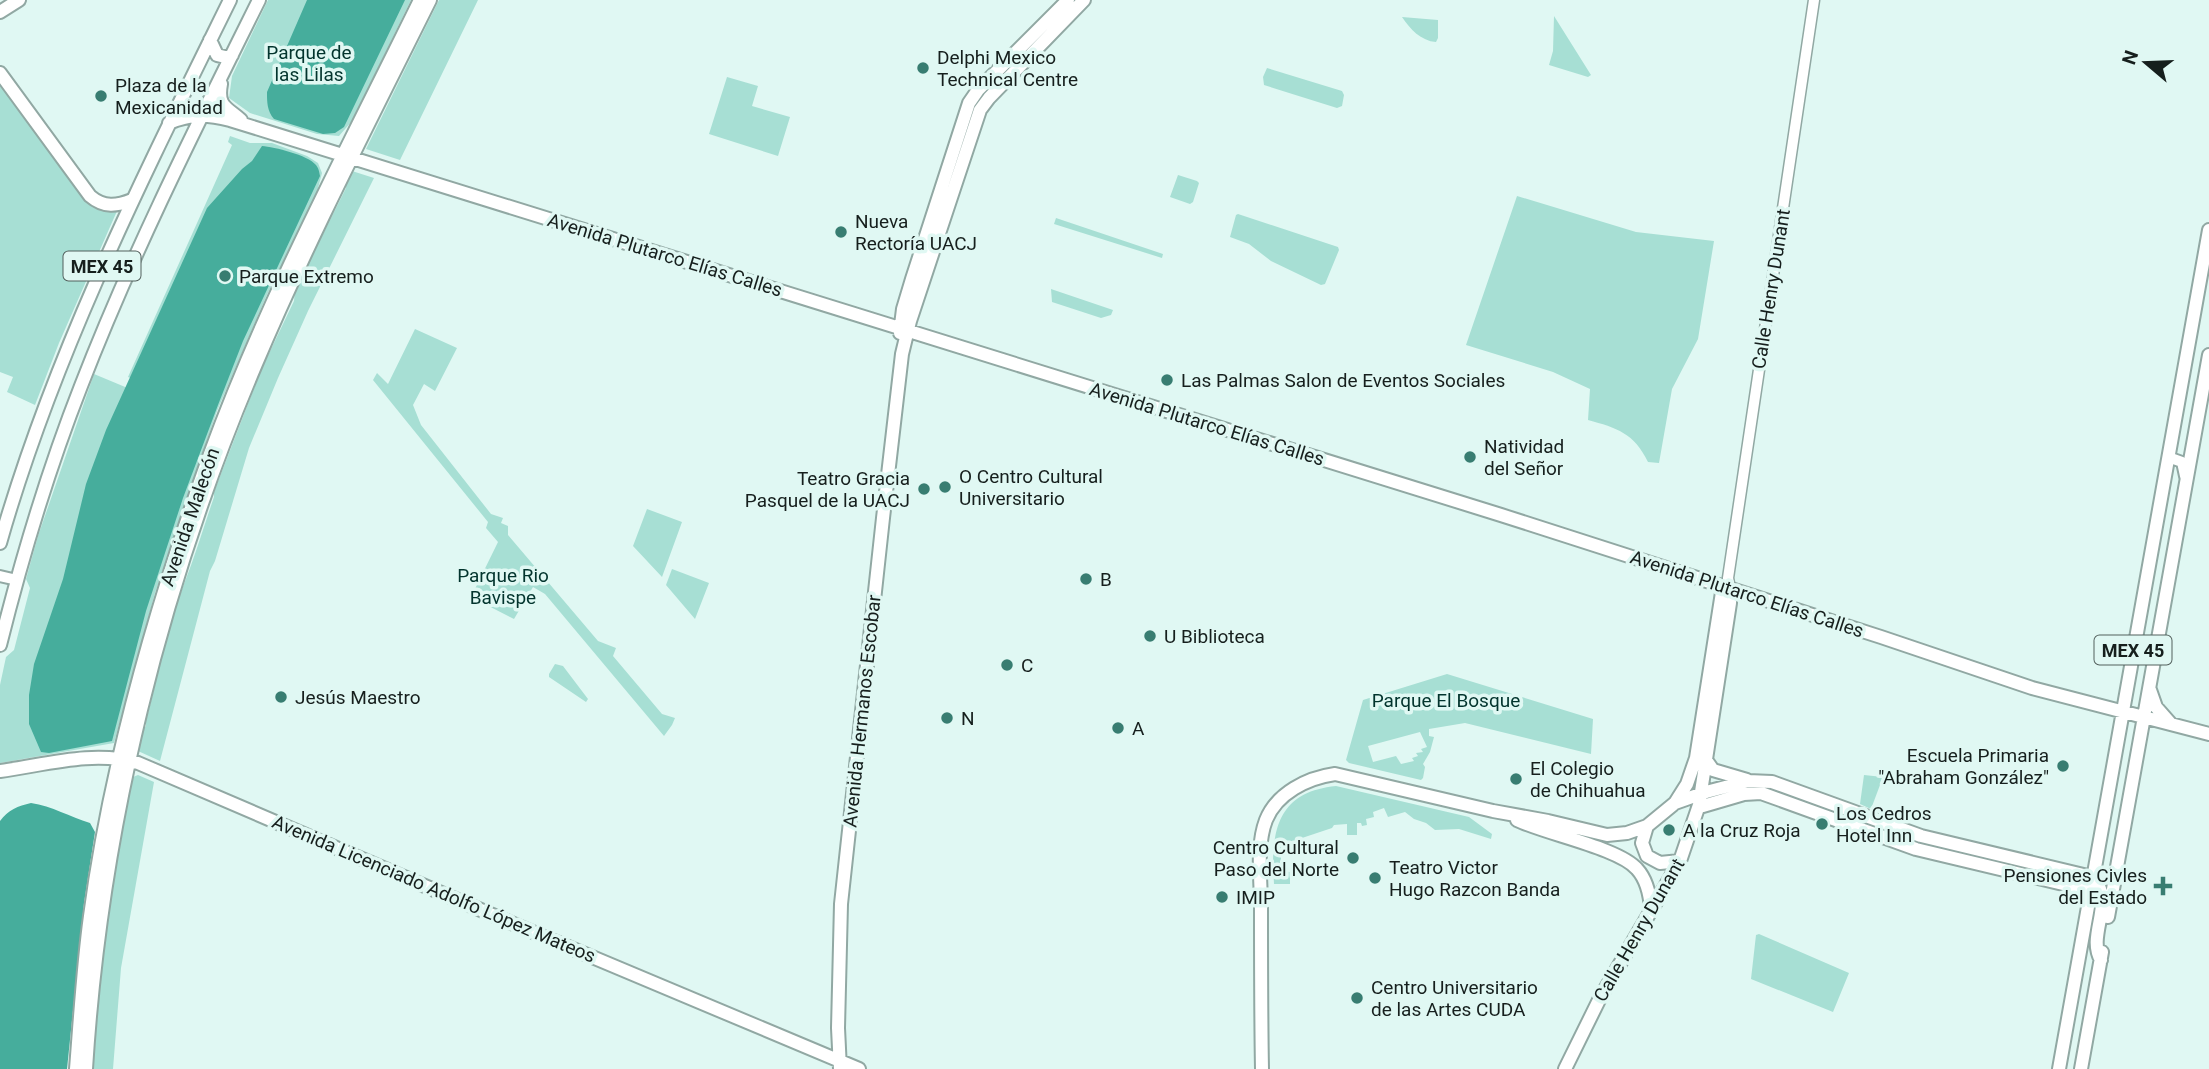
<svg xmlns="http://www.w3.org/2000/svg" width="2209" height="1069" font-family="Roboto,sans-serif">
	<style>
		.green { fill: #a7dfd4; fill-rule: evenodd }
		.water { fill: #46ad9c }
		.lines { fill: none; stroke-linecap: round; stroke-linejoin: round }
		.tertiary-casing { stroke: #91a8a3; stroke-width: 13 }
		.secondary-casing { stroke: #91a8a3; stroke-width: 14 }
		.primary-casing { stroke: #91a8a3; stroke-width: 16 }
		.trunk-casing { stroke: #91a8a3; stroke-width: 16 }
		.tertiary { stroke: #fff; stroke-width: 10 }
		.secondary { stroke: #fff; stroke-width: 10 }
		.primary { stroke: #fff; stroke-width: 12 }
		.trunk { stroke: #fff; stroke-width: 12 }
		.poi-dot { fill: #387d71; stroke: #e0f8f3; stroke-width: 2.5 }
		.labels { text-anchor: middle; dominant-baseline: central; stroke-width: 7; stroke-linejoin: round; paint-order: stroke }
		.shield { fill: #e0f8f3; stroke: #53605d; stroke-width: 2 }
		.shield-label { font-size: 18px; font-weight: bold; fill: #161f1d }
		.park-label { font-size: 19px; fill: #02342d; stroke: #e0f8f3 }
		.poi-label { font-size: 19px; fill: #161f1d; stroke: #e0f8f3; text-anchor: start }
		.street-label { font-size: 19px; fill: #161f1d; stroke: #e0f8f3 }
	</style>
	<rect width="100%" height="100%" fill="#e0f8f3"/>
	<!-- green -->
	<path class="green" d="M268,0H411L352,121L339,136L317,134L250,113L229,98L232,76Z
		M439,0H478L400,160L366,149Z
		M1554,16L1591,75L1588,77L1549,65L1553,51Z
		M1402,17L1438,20V38L1436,42C1421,41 1410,29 1402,17Z
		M1267,68L1342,91L1344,95L1342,106L1337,108L1264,85L1263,77Z
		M727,77L758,86L752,106L790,117L778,156L709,134Z
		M0,83L87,202L103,210L117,211L59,343L35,405L7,392L13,377L0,372Z
		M230,136L250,143H272L307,156L318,163L322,173L317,192L266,297L217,411L155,593L114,743L0,763V685L6,657L14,650L30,588L26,579L38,536L94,374L130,389L135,380L128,377L232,145L228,142Z
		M352,171L374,178L308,311L278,378L249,448L215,561L210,571L160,761L138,751L142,730L146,726V721C158,676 167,628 184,584C195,556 204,526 214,497V492L261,370L294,301L295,290L346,188V183Z
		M1178,175L1197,181L1199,183L1193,202L1190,204L1170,197Z
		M1517,196L1636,232L1714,241L1698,339L1672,389L1659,463L1648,462C1634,433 1617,428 1588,420L1590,389L1553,372L1466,345Z
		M1238,214L1338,247L1339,250L1325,284L1321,285L1271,261L1249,244L1230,237L1236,215Z
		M1056,218L1163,254L1162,258L1054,224Z
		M1051,289L1113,310L1111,315L1101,318L1052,302Z
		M415,329L457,348L435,391L424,384L413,405L421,425L491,514L503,518L501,523L508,526V535L598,641L616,648L613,656L662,714L675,718L672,725L664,736L545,594L533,587L514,619L471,597L498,542L486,528L488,522L373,380L377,373L388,384Z
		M647,509L682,522L662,577L633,546Z
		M672,569L709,583L695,619L666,585Z
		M555,664L563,666L588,699L586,702L549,677V674Z
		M1447,674L1593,719L1591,754L1465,723L1429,729V736L1434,737L1430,752L1423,764L1425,767L1423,778L1421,780L1349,763L1346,760L1363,700ZM1420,732L1427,747L1421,749L1423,752L1416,753L1418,756L1412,758L1414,761L1401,764L1396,756L1373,762L1368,746Z
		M138,775L154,782L121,968L113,1069H93C100,974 111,878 130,784L133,777Z
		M1864,775L1883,777L1871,809L1860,804Z
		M1336,786L1469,817L1492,834L1491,839L1459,829L1435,830L1426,823L1414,819L1405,812L1388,817L1384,808L1373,812L1374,817L1366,819L1367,825L1362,826L1361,823H1357V835H1347V824L1334,825L1332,828L1302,838L1299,855H1281V871L1290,872V884H1274C1271,834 1275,792 1336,786Z
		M1759,934L1849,973L1833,1012L1751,979L1756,935Z"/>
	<!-- water -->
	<path class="water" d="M307,0H405L344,127L335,133L323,134L274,119C267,111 267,102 267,92Z
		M262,146C274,147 308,155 316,165C319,169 319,171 320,176L243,341L218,405L183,498L146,611L112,741L49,753L41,752L29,724V695L34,664L63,579L86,484L106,430L207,208L242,169L252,161Z
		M31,803C52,806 70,817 90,823L95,832L84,903L67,1069H0V821C8,810 18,806 31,803Z"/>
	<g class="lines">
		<!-- tertiary casing -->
		<g class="tertiary-casing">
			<path id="tertiary" d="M1730,589L1728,578L1814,0"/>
		</g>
		<!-- secondary casing -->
		<g class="secondary-casing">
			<path id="secondary" d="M2168,457L2182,462L2185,476
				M0,576L17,580"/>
		</g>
		<!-- primary casing -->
		<g class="primary-casing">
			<path id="primary" d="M210,40L217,55L225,57L232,55
				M221,84C217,106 226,107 241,120
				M169,123C191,114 206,114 230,120L1501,515L1881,637L2032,688L2209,734
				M900,333L903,309L912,279L969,103L978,90L1068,0
				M0,543C54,353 143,177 230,0
				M0,645C22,557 48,470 81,386C132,254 196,127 259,0
				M2150,690L2156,707L2171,724
				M1706,760L1713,770L1747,780
				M0,771C45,765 93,750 138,763L516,925L859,1069
				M1675,803L1687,784L1696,758L1723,586
				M1699,805L1703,806L1744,794L1761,793L1916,849L2084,889L2089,893
				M1517,820C1546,834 1619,848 1637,869C1647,880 1650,895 1651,909
				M1647,826L1642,843L1647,856L1660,863L1680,861
				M2108,917L2209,355
				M76,1069C80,1018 83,967 90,916C111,759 156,604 210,454C267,298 347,149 420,0
				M86,1069C101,828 161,587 256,364C308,241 370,121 430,0
				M840,1069L838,1028L841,904L883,518L902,354L910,321L980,110L989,98L1084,0
				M1262,1069C1261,1015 1261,961 1261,906C1261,880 1256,846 1266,820C1277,793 1307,778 1335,774L1493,811L1548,821L1607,835L1627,833L1647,826L1675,803L1706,792L1748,781L1772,782L1921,836L2092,877C2117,900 2086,935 2101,960
				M1565,1069L1600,998L1680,861L1699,805L1730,603V589
				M2059,1069L2209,230
				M2081,1069L2102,952"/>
		</g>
		<!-- trunk casing -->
		<g class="trunk-casing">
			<path id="trunk" d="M0,12L19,0
				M0,73L90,196C104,208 117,206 132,200"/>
		</g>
		<!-- tertiary -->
		<use href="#tertiary" class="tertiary"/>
		<!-- secondary -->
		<use href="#secondary" class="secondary"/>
		<!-- primary -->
		<use href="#primary" class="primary"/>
		<!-- trunk -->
		<use href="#trunk" class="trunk"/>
	</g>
	<!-- markers -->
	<g class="poi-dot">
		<circle cx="923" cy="68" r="7"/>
		<circle cx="101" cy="96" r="7"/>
		<circle cx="841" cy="232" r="7"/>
		<circle cx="225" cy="276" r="7"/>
		<circle cx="1167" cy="380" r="7"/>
		<circle cx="1470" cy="457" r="7"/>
		<circle cx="945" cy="487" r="7"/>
		<circle cx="924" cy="489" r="7"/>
		<circle cx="1086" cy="579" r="7"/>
		<circle cx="1150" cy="636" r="7"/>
		<circle cx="1007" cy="665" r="7"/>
		<circle cx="281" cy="697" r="7"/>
		<circle cx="947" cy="718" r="7"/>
		<circle cx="1118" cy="728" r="7"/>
		<circle cx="2063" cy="766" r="7"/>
		<circle cx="1516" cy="779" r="7"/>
		<circle cx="1822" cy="824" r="7"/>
		<circle cx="1669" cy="830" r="7"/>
		<circle cx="1353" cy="858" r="7"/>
		<circle cx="1375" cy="878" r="7"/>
		<path d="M2159.5 875.5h7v7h7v7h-7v7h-7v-7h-7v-7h7z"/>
		<circle cx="1222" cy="897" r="7"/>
		<circle cx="1357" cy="998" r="7"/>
	</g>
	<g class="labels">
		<!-- shield labels -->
		<g class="shield">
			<rect x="63.5" y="251.5" width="77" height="29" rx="5"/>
			<rect x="2094.5" y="635.5" width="77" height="29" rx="5"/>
		</g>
		<g class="shield-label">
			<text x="102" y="266">MEX 45</text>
			<text x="2133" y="650">MEX 45</text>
		</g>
		<!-- park labels -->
		<g class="park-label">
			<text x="309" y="52">Parque de<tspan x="309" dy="22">las Lilas</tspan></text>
			<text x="503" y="575">Parque Rio<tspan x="503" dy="22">Bavispe</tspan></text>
			<text x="1446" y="700">Parque El Bosque</text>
		</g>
		<!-- poi labels -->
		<g class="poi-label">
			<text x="937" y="57">Delphi Mexico<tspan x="937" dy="22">Technical Centre</tspan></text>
			<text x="115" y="85">Plaza de la<tspan x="115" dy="22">Mexicanidad</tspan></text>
			<text x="855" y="221">Nueva<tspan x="855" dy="22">Rectoría UACJ</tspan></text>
			<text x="239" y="276">Parque Extremo</text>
			<text x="1181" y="380">Las Palmas Salon de Eventos Sociales</text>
			<text x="1484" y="446">Natividad<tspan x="1484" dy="22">del Señor</tspan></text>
			<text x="959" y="476">O Centro Cultural<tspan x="959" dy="22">Universitario</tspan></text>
			<text x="910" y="478" text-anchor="end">Teatro Gracia<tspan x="910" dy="22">Pasquel de la UACJ</tspan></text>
			<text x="1100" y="579">B</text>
			<text x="1164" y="636">U Biblioteca</text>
			<text x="1021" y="665">C</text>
			<text x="295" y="697">Jesús Maestro</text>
			<text x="961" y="718">N</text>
			<text x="1132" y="728">A</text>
			<text x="2049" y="755" text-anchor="end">Escuela Primaria<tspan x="2049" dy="22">"Abraham González"</tspan></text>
			<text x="1530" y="768">El Colegio<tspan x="1530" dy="22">de Chihuahua</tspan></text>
			<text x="1836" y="813">Los Cedros<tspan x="1836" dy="22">Hotel Inn</tspan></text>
			<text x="1683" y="830">A la Cruz Roja</text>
			<text x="1339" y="847" text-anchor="end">Centro Cultural<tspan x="1339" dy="22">Paso del Norte</tspan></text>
			<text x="1389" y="867">Teatro Victor<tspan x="1389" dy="22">Hugo Razcon Banda</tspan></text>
			<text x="2147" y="875" text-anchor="end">Pensiones Civles<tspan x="2147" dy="22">del Estado</tspan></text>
			<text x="1236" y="897">IMIP</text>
			<text x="1371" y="987">Centro Universitario<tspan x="1371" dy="22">de las Artes CUDA</tspan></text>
		</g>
		<!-- street labels -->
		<g class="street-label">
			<text transform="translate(665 255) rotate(17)">Avenida Plutarco Elías Calles</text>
			<text transform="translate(1771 289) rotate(-81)">Calle Henry Dunant</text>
			<text transform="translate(1207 424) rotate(17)">Avenida Plutarco Elías Calles</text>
			<text transform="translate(190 517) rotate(-71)">Avenida Malecón</text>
			<text transform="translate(1747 594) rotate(18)">Avenida Plutarco Elías Calles</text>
			<text transform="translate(862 711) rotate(-84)">Avenida Hermanos Escobar</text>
			<text transform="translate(434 889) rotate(23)">Avenida Licenciado Adolfo López Mateos</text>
			<text transform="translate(1639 930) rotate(-60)">Calle Henry Dunant</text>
		</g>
	</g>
	<!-- north arrow -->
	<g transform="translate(2146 63) rotate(289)" stroke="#e0f8f3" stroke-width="5" paint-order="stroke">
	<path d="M0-5L12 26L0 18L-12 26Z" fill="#161f1d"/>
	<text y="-10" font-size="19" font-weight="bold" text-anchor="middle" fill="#161f1d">N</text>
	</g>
</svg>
